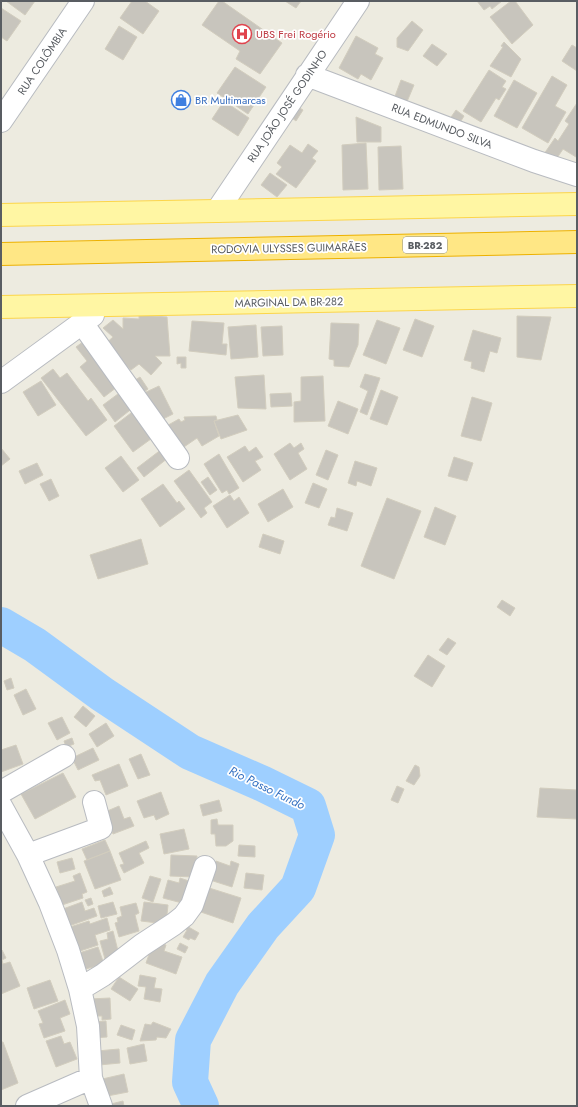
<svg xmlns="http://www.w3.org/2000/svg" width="578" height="1107" font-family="Jost,sans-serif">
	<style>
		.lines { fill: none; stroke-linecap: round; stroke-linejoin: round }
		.river { stroke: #9ecfff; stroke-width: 36 }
		.building { fill: #c8c5bd; stroke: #d2cdbe }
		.minor-casing { stroke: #b8bbc0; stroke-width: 24 }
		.major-casing { stroke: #fcd54a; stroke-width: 24 }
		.highway-casing { stroke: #edb100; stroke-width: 24 }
		.minor { stroke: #fff; stroke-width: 22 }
		.major { stroke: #fff6a3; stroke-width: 22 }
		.highway { stroke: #ffe785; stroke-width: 22 }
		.labels { text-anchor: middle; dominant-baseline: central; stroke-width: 3.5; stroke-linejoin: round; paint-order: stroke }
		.shield { fill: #fff; stroke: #8b8e91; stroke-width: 1 }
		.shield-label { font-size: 10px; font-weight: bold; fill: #595d62 }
		.health-label { font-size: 11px; fill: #be3a42; stroke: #fff; text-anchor: start }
		.street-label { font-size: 11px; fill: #595d62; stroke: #fff }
		.shop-label { font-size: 11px; fill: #366cbe; stroke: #fff; text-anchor: start }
		.water-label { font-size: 12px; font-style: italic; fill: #3672c2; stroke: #fff }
	</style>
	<rect width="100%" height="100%" fill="#edebe0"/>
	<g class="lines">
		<!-- river -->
		<path class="river" d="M1,625L35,645L102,694L190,752L261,783L308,806L317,835L298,888L263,926L222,984L193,1040L190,1082L201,1106"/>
	</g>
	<!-- building -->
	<path class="building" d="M6,1H35L25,15Z
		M132,1H145L159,11L143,34L120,18Z
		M219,1H222L282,43L260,74L236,59L240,51L202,25Z
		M285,1H301L296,8Z
		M477,1H502L492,9L490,6L484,10Z
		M511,1H515L533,25L512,44L490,17Z
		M1,8L21,21L7,41L1,37Z
		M412,21L423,30L408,51L397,47V38Z
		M119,26L137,37L123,60L105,49Z
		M356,36L378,48L375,54L383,58L371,80L361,74L358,79L339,68Z
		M504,42L521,59L511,77L490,66L503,47L501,46Z
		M432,44L447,54L437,66L423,56Z
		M572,45L577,48V71L562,61Z
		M235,67L266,87L248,114L217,93Z
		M489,70L506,81L502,87L506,89L499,100L496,98L481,122L463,111Z
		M552,76L567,85L555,106L566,112L548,143L522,128Z
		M401,80L414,85L406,104L394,99Z
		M514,80L537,93L517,128L494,116Z
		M224,101L249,118L238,136L212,119Z
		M577,103V156L576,157L563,149L555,161L544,154L555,138L558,141L569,124L565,121Z
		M298,107L303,110L296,121L292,118Z
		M456,110L464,116L456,129L447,123Z
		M356,117L381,127V142H357Z
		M366,143L368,189L343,190L342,145Z
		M308,144L318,151L312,158L316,161L296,188L276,174L282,167L277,163L290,145L302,153Z
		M401,146L403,189L379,190L378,147Z
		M270,173L287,185L277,197L261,185Z
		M139,315L167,317L170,356H155L162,363L151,375L139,364L131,370L104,345L113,337L103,328L113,320L123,329V318L139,319Z
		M517,316L551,317L541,360L517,357Z
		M415,319L434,326L422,357L403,350Z
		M377,320L400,328L386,364L363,355Z
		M192,321L224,323L222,344H227L226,355L189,351Z
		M331,323L359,324L358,345L349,367L334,366V360L329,359Z
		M256,325L258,357L231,359L228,327Z
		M282,326L283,355L263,356L261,327Z
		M473,330L501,338L497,353L490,351L484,372L471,368L472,362L464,360Z
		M87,339L121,384L104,397L80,367L87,361L76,347Z
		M177,357H186V368H181V363L177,364Z
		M53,369L60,378L67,373L88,401L91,398L107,420L86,436L41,378Z
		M365,374L380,378L367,415L360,412L368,391L360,387Z
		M264,375L266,409L238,408L235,377Z
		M323,376L325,421L294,422V402L301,401V377Z
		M140,377L148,389L140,395L132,382Z
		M41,381L56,405L38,416L23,392Z
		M159,386L173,414L159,421L144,393Z
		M381,390L398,397L387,425L370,419Z
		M122,391L134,407L115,422L103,405Z
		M291,393L292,406L271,407L270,394Z
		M472,397L492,403L481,441L461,436Z
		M338,401L358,409L348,434L328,426Z
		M135,410L155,436L133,452L114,426Z
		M238,415L247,430L221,439L214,421Z
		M216,416L217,420L214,421L219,436L202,446L197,438L181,449L163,428L179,419L181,422L185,420L184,417Z
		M290,443L294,448L301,443L304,449L298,453L307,469L290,480L274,454Z
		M245,446L249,452L256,447L263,457L255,461L261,470L243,482L227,457Z
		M1,448L10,459L1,466Z
		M162,449L168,458L144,477L137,468Z
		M326,450L338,455L328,480L316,475Z
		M219,454L239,488L229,494L227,490L222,493L204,464Z
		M121,456L139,480L123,492L105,468Z
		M454,457L473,463L467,481L448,476Z
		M355,461L377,468L371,486L357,481L356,486L348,483Z
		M37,463L43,475L25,484L19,471Z
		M189,470L212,502L204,508L207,513L201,518L174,481Z
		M208,477L217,490L210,495L201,482Z
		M51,479L59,496L49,501L40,484Z
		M313,483L327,489L319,508L305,503Z
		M163,484L177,503L179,501L185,509L160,527L141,499Z
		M283,489L293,507L268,522L258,504Z
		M230,495L234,501L239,497L249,513L227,528L213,506Z
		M387,498L421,511L394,579L361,566Z
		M435,507L456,516L445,545L424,537Z
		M337,508L353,513L347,531L328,525L331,517L335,518Z
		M263,534L284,541L280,554L259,547Z
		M141,539L148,564L98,579L90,555Z
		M502,600L515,608L510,616L497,607Z
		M448,638L456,643L447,655L439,650Z
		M428,655L445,666L432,687L414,676Z
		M11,678L14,688L7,690L4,681Z
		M26,689L36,709L23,715L14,695Z
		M83,706L95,716L86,727L74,717Z
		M62,717L70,733L57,740L48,723Z
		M106,723L114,736L97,747L89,734Z
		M72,738L74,744L66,747L64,741Z
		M16,745L23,764L1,772V750Z
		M93,748L99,760L78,770L72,758Z
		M141,754L150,775L138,779L129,759Z
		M119,764L128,786L106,795L100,780L95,781L92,775Z
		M415,765L419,767L420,776L414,785L406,781Z
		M63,773L76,797L35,819L21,794Z
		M397,786L404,789L398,803L391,800Z
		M540,788L577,790V819L537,817Z
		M161,792L169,814L156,820L154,815L144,818L137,801Z
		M219,800L222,811L203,816L200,805Z
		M119,806L124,819L130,817L134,826L113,834L105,812Z
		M217,819L218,825H233V841L226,846H216L215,834H211V820Z
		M184,829L189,849L164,854L160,834Z
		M105,840L110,851L87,860L82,849Z
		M146,841L149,848L139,853L144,863L124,873L120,865L124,864L119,853Z
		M239,845L255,846V857L238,856Z
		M110,851L121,880L95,889L84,861Z
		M171,855L197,856L195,877L170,876Z
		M72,858L75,869L60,873L57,862Z
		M216,861L230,866L231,861L239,864L232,887L210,880Z
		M80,873L87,892L82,894L83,898L62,905L56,887L75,881L73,876Z
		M246,873L264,875L262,890L244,888Z
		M150,876L161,879L153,902L142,898Z
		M180,878L189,881L182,903L163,898L168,880L179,883Z
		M110,887L113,894L104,897L102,891Z
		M206,887L241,898L233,923L198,911Z
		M91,898L93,904L88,906L85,900Z
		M82,902L85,911L94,908L97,916L69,926L63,909Z
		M113,902L117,914L101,918L98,906Z
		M144,902L168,905L166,924L141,921Z
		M136,903L139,913L135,915L139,931L119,937L115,923L118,922L117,918L122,916L120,907Z
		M107,918L110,930L95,935L98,945L77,952L70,927L89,921L90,924Z
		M185,925L199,933L195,940L190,938L189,940L183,937L187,930L183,928Z
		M113,931L119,955L105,959L100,941L108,939L107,933Z
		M157,942L166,945L164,951L182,957L176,974L146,963L152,946Z
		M180,943L188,947L185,953L177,949Z
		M98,947L104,964L82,970L76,954Z
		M2,950L6,958L2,960L3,964L10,962L20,986L1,994V951Z
		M140,975L156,978L154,988L162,989L160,1002L144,999L146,987L138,986Z
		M119,977L138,989L130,1001L111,989Z
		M50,980L58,1001L34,1009L27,988Z
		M110,998L111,1019L102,1020V1016H91L90,999Z
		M65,1000L70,1014L60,1018L65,1031L44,1038L39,1024L43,1023L38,1011Z
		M106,1021L107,1037L93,1038V1022Z
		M153,1022L171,1029L166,1038L157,1037L156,1040L140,1041L145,1024L151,1025Z
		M121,1025L135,1030L132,1040L117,1035Z
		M61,1036L64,1044L70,1042L77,1059L56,1067L46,1041Z
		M1,1042H3L18,1083L1,1090Z
		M144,1044L147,1061L130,1064L127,1048Z
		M119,1049L120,1063L99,1065L97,1051Z
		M124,1074L128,1092L102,1097L98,1080Z
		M123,1101L124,1106H107V1105Z"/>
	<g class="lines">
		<!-- minor casing -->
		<g class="minor-casing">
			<path id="minor" d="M307,75L534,161L577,175
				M1,121L83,1
				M217,211L358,1
				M82,323L178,458
				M1,382L93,315
				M1,792L64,756
				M1,806L28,855L50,903L68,950L80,989L88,1026L91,1078L101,1106
				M28,855L101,828L94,802
				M80,989L103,975L142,945L174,924L184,916L192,905L205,867
				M27,1106L91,1078"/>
		</g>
		<!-- major casing -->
		<g class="major-casing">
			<path id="major" d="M1,215L577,204
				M1,307L577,296"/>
		</g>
		<!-- highway casing -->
		<g class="highway-casing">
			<path id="highway" d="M1,254L577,242"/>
		</g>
		<!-- minor -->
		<use href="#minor" class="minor"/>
		<!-- major -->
		<use href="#major" class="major"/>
		<!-- highway -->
		<use href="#highway" class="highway"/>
	</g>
	<!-- icons -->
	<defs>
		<g id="hospital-ring" transform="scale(1)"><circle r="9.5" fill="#fff" stroke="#e0444e" stroke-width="1.5"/><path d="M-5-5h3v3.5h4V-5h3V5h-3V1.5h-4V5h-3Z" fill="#e0444e"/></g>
		<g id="shop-ring" transform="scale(1)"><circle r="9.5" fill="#fff" stroke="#3f7fe0" stroke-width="1.5"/><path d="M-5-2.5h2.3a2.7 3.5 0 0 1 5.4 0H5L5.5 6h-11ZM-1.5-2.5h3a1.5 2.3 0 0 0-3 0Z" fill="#3f7fe0"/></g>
	</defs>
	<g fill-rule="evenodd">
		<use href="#hospital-ring" x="242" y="34"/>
		<use href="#shop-ring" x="181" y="100"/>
	</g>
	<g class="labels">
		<!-- shield labels -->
		<rect class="shield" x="403" y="237" width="44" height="16" rx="3"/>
		<g class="shield-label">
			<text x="425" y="245">BR-282</text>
		</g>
		<!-- health labels -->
		<g class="health-label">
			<text x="256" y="34">UBS Frei Rogério</text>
		</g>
		<!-- street labels -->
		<g class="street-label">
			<text transform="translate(42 61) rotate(-56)">RUA COLÔMBIA</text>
			<text transform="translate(287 106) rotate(-56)">RUA JOÃO JOSÉ GODINHO</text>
			<text transform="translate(442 126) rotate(21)">RUA EDMUNDO SILVA</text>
			<text transform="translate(289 248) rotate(-1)">RODOVIA ULYSSES GUIMARÃES</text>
			<text transform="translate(289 302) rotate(-1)">MARGINAL DA BR-282</text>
		</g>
		<!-- shop labels -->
		<g class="shop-label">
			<text x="195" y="100">BR Multimarcas</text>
		</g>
		<!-- water labels -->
		<g class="water-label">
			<text transform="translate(267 788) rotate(26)">Rio Passo Fundo</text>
		</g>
	</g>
	<!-- border -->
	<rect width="578" height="1107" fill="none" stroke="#595d62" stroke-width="4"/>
</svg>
